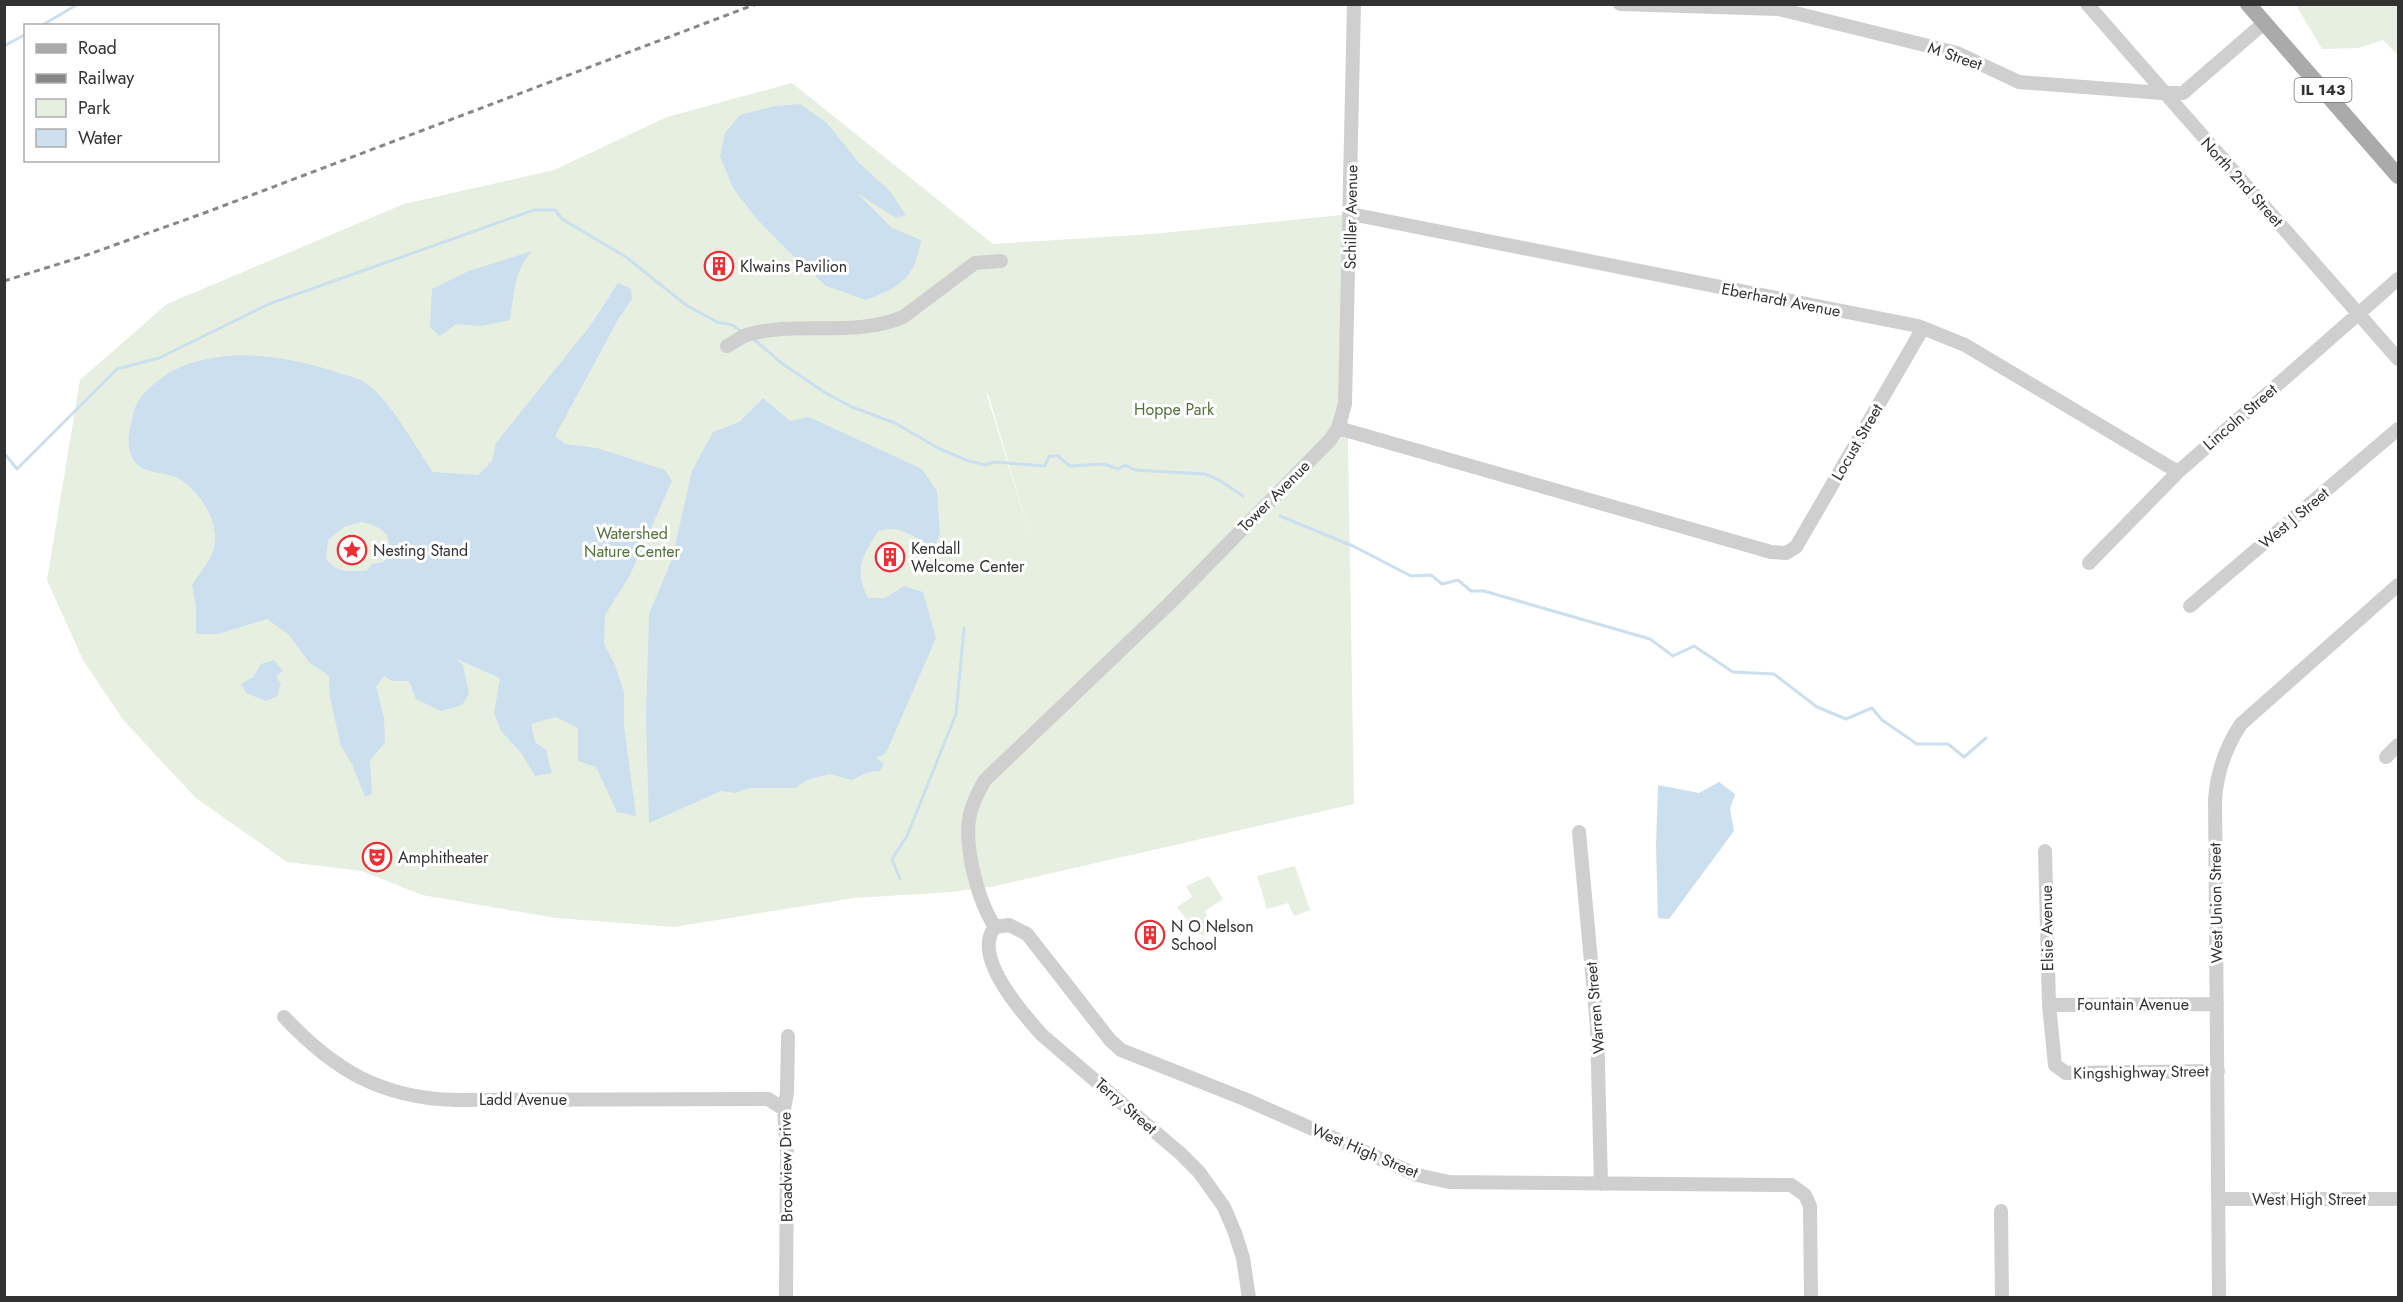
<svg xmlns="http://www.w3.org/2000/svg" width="2403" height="1302" font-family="Jost,sans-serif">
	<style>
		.green { fill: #e7efe0; fill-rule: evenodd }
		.water { fill: #cbdfef; fill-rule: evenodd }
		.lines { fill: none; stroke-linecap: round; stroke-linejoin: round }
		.stream { stroke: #cbdfef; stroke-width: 3 }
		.minor { stroke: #cfcfcf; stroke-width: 14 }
		.major { stroke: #aaa; stroke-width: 16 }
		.rail { stroke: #878787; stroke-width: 3; stroke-dasharray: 6 4.5; stroke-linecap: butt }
		.labels { text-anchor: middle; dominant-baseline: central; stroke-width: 6; stroke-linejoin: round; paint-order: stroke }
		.shield { fill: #fff; stroke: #707070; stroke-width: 1.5 }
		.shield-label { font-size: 15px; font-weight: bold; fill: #323232 }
		.street-label { font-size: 16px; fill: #323232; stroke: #fff }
		.poi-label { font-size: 16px; fill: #323232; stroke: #fff; text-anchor: start }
		.park-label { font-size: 16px; fill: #52703c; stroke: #fff }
	</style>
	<rect width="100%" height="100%" fill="#fff"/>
	<!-- green -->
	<path class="green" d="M2296,5H2398V55L2383,40L2358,48L2322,49Z
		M792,83L993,244L1153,234L1351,214L1348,446L1354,804L995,886L952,892L854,898L673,927L556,918L422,895L362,871L287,862L196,798L124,721L83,660L47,580L80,380L167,304L404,204L554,170L667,117ZM986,392L989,397L1035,552Z
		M1295,866L1310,910L1294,916L1288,903L1267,909L1257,876Z
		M1209,876L1223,899L1205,911L1213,930L1205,936L1198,934L1177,907L1192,897L1186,886Z"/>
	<!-- water -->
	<path class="water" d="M800,104L827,123L859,163L890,191L906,215L896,218L857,193L892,228L921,240C915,279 901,286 866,300L826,286L790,253L755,217L733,188L720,156L725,133L740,115L775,106Z
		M532,251C514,270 514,295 510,320L481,326L456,324L440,336L430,327L432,289L469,271Z
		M618,283L631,289L632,299L619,318L555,436L565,444L597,448L665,470L672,481L629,577L605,615L604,644L615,665L624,692V726L636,816L617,812L596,767L578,761V728L556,717L531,724L535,742L546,750L552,773L535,776L522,754L501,731L494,713L500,678L454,658L463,665L469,694L462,705L441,711L416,699L409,681H392L384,676L376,687L384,717L385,743L370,760L372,794L365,797L352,764L341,746L330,698L329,676L309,662L288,634L267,619L218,634H196V606L192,585C198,575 209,563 213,551C223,524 197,485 173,476C158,471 138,474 131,455C126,440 130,430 133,415C137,399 143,394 155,383C201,344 276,353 330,370C340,374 354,376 364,382C387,394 417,450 433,472L478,475L492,461L496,443L590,326ZM361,522C384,526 397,538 384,562L371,564L368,570C350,572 338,574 326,559L328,540L344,527Z
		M763,398L790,421L809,417L922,469L937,491L940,534L934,548C914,537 900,524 878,531C862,557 854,569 868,598H885L904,586L923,592L936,638L886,753L876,758L884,764L880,771L868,772L852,780L829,774L807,780L795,788H749L735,793L721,791L649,823L646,718L649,614L672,559L692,471L713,432L739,422Z
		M274,660L283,671L276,676L281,684L277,696L266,701L246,693L241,684L253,677L261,664Z
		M1719,782L1735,794L1730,809L1734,831L1669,919L1658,918L1656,846L1658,785L1699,793Z"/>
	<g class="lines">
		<!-- stream -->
		<path class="stream" d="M41,26L78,4
			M4,46L26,34
			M752,338L783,364L824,392L852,407L895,423L938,448L966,460L985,465L995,462L1045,466L1049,456H1058L1070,466L1104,464L1118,469L1125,465L1135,470L1205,474L1219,480L1243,496
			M4,453L17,469L117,369L159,358L269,304L534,210H555L562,219L626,257L686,305L717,322L732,325L744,333
			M1280,516L1353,546L1411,576L1431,575L1442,584L1458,580L1471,591H1484L1650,639L1673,656L1694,646L1733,672L1774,674L1817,707L1846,719L1872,708L1882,720L1917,744H1948L1964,757L1986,738
			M900,879L892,859L907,836L956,714L964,628"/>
		<!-- minor -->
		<path class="minor" d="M1620,4L1779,9L1957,53L2019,82L2162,93H2183L2264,23
			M2087,4L2398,359
			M1351,214L1918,326L1965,345L2178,472
			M727,346C733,343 740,337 747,335C798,320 853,338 903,317L975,263L1001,261
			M1338,428L1771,552L1786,553L1796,547L1923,328
			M2089,563L2178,472L2398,279
			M2190,606L2398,429
			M2386,757L2398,745
			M1579,832L1597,1026L1601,1184
			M2045,851L2049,1005L2055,1065L2066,1073L2218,1071
			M995,927C978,901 963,845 970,814C973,801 979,791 985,780L1169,604L1330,440L1338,428L1345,404L1354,4
			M995,927L1009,925L1027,934L1110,1040L1121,1050L1247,1100L1417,1175L1449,1182L1791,1185L1805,1195L1810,1206L1811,1298
			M995,927C971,956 1023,1014 1042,1035L1181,1154L1199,1172L1224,1207L1235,1233L1243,1258L1249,1298
			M2049,1005L2217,1004
			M284,1017C334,1070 381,1098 455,1100L768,1099L784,1109
			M2219,1199H2398
			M2001,1211L2002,1298
			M786,1298L787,1155L784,1109L787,1093L788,1036
			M2219,1298L2215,800C2217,771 2225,748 2241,724L2398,585"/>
		<!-- major -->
		<path class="major" d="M2248,4L2398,176"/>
		<!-- rail -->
		<path class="rail" d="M4,281L81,257L207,212L756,4"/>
	</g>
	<!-- icons -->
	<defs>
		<g id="building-ring" transform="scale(1.5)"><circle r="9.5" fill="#fff" stroke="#ed2f35" stroke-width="1.5"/><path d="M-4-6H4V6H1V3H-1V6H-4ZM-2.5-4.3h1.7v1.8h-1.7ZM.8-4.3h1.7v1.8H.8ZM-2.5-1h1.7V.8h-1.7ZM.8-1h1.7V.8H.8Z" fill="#ed2f35"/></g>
		<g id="sight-ring" transform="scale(1.5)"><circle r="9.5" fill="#fff" stroke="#ed2f35" stroke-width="1.5"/><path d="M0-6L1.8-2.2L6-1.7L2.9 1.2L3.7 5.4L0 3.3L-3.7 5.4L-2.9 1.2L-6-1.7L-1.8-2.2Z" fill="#ed2f35"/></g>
		<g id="theatre-ring" transform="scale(1.5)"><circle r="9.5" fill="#fff" stroke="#ed2f35" stroke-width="1.5"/><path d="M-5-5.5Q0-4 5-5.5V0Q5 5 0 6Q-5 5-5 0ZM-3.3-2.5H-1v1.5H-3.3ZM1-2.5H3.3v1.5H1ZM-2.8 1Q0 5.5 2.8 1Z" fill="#ed2f35"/></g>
	</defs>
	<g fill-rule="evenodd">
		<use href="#building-ring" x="719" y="266"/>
		<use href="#sight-ring" x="352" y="550"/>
		<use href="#building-ring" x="890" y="557"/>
		<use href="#theatre-ring" x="377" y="857"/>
		<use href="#building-ring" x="1150" y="935"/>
	</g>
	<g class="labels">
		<!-- shield labels -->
		<rect class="shield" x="2294.5" y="78" width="57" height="24" rx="4.5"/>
		<g class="shield-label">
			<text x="2323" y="90">IL 143</text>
		</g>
		<!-- street labels -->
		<g class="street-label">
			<text transform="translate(1955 56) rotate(19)">M Street</text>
			<text transform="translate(2242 182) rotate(48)">North 2nd Street</text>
			<text transform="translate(1351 217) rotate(-89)">Schiller Avenue</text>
			<text transform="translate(1781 300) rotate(11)">Eberhardt Avenue</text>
			<text transform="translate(2240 417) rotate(-41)">Lincoln Street</text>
			<text transform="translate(1857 442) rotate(-60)">Locust Street</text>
			<text transform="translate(1274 496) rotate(-45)">Tower Avenue</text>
			<text transform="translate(2294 518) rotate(-40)">West J Street</text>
			<text transform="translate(2216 903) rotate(-91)">West Union Street</text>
			<text transform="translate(2047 928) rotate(-91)">Elsie Avenue</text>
			<text x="2133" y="1004">Fountain Avenue</text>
			<text transform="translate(1595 1008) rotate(-95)">Warren Street</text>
			<text transform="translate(2141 1072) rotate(-1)">Kingshighway Street</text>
			<text x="523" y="1099">Ladd Avenue</text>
			<text transform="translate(1126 1106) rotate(41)">Terry Street</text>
			<text transform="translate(1365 1151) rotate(23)">West High Street</text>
			<text transform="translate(786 1167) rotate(-91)">Broadview Drive</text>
			<text x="2309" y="1199">West High Street</text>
		</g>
		<!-- poi labels -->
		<g class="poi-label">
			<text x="740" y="266">Klwains Pavilion</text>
			<text x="911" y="548">Kendall<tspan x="911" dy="18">Welcome Center</tspan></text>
			<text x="373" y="550">Nesting Stand</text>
			<text x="398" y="857">Amphitheater</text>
			<text x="1171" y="926">N O Nelson<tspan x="1171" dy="18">School</tspan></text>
		</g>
		<!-- park labels -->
		<g class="park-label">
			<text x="1174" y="409">Hoppe Park</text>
			<text x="632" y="533">Watershed<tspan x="632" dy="18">Nature Center</tspan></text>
		</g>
	</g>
	<!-- border -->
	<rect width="2403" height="1302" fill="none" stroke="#323232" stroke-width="12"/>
	<!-- legend -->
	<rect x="24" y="24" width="195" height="138" fill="#ffffff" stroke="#adadad" stroke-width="1.5"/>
	<rect x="36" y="44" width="30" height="9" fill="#aaaaaa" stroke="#adadad" stroke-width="1.5"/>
	<text x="78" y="54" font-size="18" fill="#323232">Road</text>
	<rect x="36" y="74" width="30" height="9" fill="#878787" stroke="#adadad" stroke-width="1.5"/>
	<text x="78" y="84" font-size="18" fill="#323232">Railway</text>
	<rect x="36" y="99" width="30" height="18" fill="#e7efe0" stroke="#adadad" stroke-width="1.5"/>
	<text x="78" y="114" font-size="18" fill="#323232">Park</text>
	<rect x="36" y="129" width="30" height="18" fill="#cbdfef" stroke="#adadad" stroke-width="1.5"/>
	<text x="78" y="144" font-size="18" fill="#323232">Water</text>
</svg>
